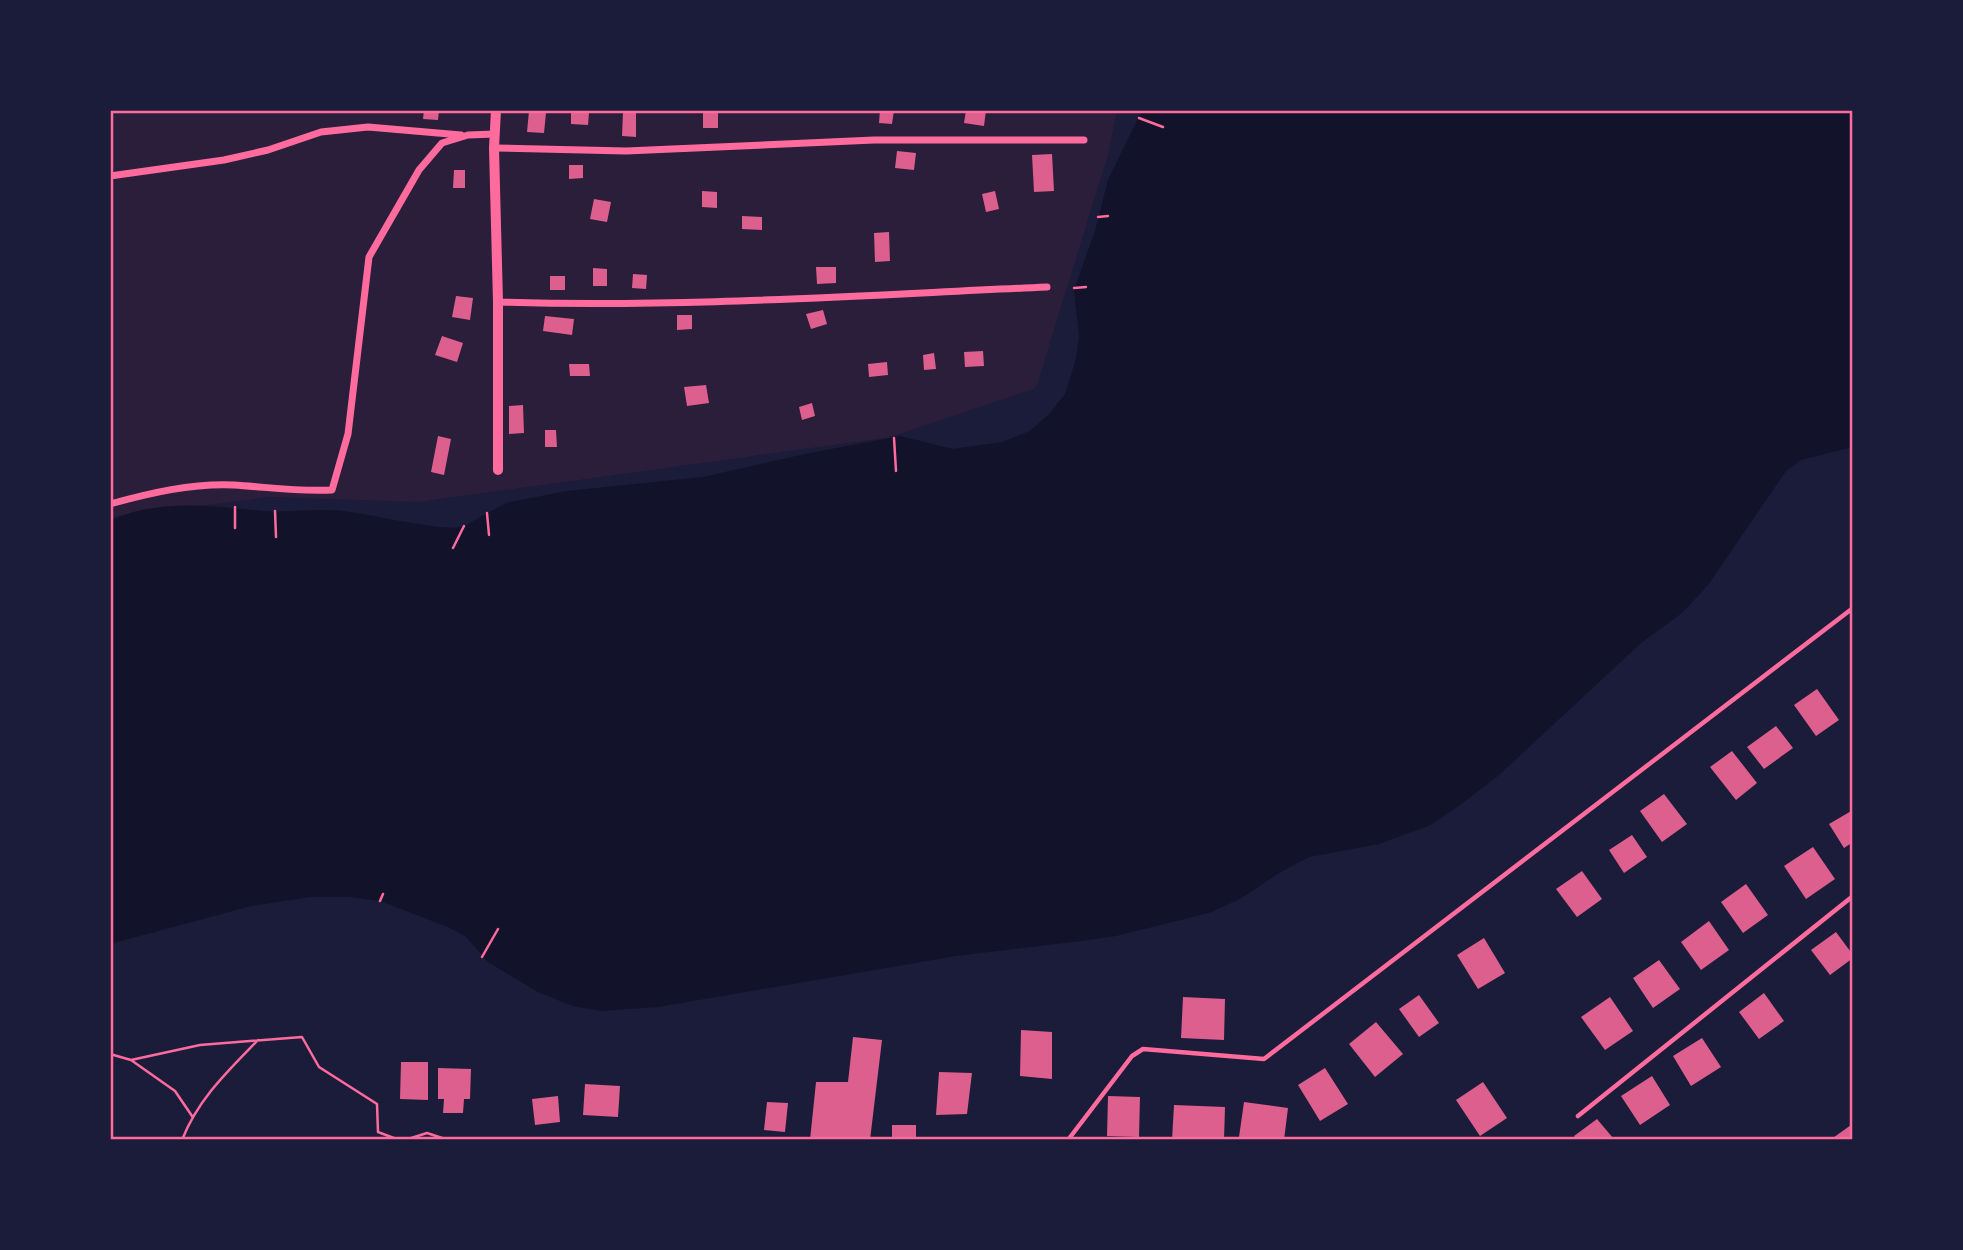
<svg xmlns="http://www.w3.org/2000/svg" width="1963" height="1250" font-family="Overpass,sans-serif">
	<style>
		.green { fill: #2a1e3b }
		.water { fill: #12122b }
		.building { fill: #dd5f8e }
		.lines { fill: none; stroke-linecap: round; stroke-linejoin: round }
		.path { stroke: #ff6b9d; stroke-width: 2.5 }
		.service { stroke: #ff6b9d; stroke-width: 4.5 }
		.minor { stroke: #ff6b9d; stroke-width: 7 }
		.tertiary { stroke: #ff6b9d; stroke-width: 10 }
		.neatline { fill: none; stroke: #ff6b9d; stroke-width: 2.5 }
	</style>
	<rect width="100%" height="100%" fill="#1b1b3a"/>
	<!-- green -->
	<path class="green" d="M110,110H1117L1108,155L1036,388L891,437L418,502L271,497L207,505L145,509L110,518Z"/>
	<!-- water -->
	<path class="water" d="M1142,110H1853V447L1801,460L1786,471L1708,585L1682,613L1641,643L1499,775L1464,802L1431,825L1403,835L1379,844L1309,857L1279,873L1240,899L1209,913L1116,936L1081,941L956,956L658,1007L601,1011L573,1006L538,992L488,962L465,936L448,927L380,901L350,897H310L251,906L110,944V521C158,498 212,506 263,511C289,513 316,508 343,511C380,516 416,526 454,528L466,525L506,503L567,491L703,477L810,453L900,436L953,449L1002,442L1030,431L1049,414L1065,394L1076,359L1079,336L1074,290L1095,231L1108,180Z"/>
	<!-- building -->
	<path class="building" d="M424,110H439L438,120L423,119Z
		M703,110H718V128H703Z
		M880,110H894L892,124L879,123Z
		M966,110H986L984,126L964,123Z
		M529,111L546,113L544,133L527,132Z
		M571,112L589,113L588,125L571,124Z
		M623,112H636V137L622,136Z
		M897,151L916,153L914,170L895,168Z
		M1052,154L1054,191L1034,192L1032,155Z
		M569,165H583V178L569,179Z
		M454,170H465V188H453Z
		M702,191L717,192V208L702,207Z
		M995,191L999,209L986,212L982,194Z
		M594,199L611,202L607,222L590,219Z
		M742,216L762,217V230L742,229Z
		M889,232L890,261L875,262L874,233Z
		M816,267H836V283L817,284Z
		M593,268L607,269V286H593Z
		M633,274L647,275L646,289L632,288Z
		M550,276H565V290H550Z
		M456,296L473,298L470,320L452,317Z
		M823,310L827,324L811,329L806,314Z
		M677,315H692V329L677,330Z
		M545,316L574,319L572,335L543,331Z
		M442,336L463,343L457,362L435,355Z
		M983,351L984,366L965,367L964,352Z
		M934,353L936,369L924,370L923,355Z
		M887,362L888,375L869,377L868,364Z
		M569,364H589L590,376H570Z
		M706,385L709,403L687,406L684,387Z
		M812,403L815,416L802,420L799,407Z
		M523,405L524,433L509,434V406Z
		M545,430H556L557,447H545Z
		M438,436L451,439L444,475L431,472Z
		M1817,689L1839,720L1816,736L1794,705Z
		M1776,726L1793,748L1764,769L1747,747Z
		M1732,751L1757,783L1736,800L1710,767Z
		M1664,794L1687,824L1662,842L1640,811Z
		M1853,810V842L1844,848L1829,824Z
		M1632,835L1647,857L1624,873L1609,850Z
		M1813,847L1835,879L1806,899L1784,866Z
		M1582,871L1602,899L1577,917L1556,889Z
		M1746,884L1768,915L1743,933L1721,902Z
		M1709,921L1729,950L1701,970L1681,942Z
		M1836,932L1853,955V958L1830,975L1811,950Z
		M1484,938L1505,973L1478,989L1457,955Z
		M1659,960L1680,989L1653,1008L1633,978Z
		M1764,993L1784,1021L1759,1039L1739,1012Z
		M1419,995L1439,1023L1419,1037L1399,1009Z
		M1183,997L1225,999L1224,1040L1181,1038Z
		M1610,997L1633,1031L1605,1050L1581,1017Z
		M1376,1022L1403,1054L1375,1077L1349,1044Z
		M1021,1030L1052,1032V1079L1020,1076Z
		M853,1037L882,1040L870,1140H810L816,1082H848Z
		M1702,1038L1721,1067L1691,1086L1673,1056Z
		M401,1062H428V1100L400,1099Z
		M438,1068L471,1069L470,1099H464L463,1113H443L444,1099H438Z
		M1325,1068L1348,1104L1320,1121L1298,1085Z
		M939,1072L972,1073L967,1114L936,1115Z
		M1652,1076L1670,1105L1640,1125L1621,1096Z
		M1483,1082L1507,1118L1480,1136L1456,1100Z
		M585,1084L620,1086L618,1117L583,1115Z
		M558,1096L560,1122L535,1125L532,1099Z
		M1108,1096L1140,1097L1139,1137L1107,1136Z
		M767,1102L788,1103L785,1132L764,1130Z
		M1244,1102L1288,1108L1284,1140L1239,1137Z
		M1174,1105L1225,1107L1224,1140H1172Z
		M1597,1119L1613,1138L1577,1140L1574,1136Z
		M892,1125H916V1140H892Z
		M1851,1125L1853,1140H1830Z"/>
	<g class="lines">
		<!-- path -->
		<path class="path" d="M1139,118L1163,127
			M1098,217L1108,216
			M1074,288L1086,287
			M894,438L896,471
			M275,511L276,537
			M487,513L489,535
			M235,528V507
			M453,548L464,526
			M380,901L383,894
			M482,957L498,929
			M110,1054L131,1060L200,1045L302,1037L319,1067L377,1104L378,1132L399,1140
			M131,1060L175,1091L192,1116
			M182,1140C198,1099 228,1071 258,1040
			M405,1140L427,1133L448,1140"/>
		<!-- service -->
		<path class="service" d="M1578,1116L1853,896
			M1068,1140L1132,1056L1143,1049L1264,1059L1853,608"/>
		<!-- minor -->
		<path class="minor" d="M494,148L626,151L874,140H1084
			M110,176L224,160L268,150L321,132L368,127L461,135
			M498,302C681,308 864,295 1047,287
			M110,504C150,493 192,483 234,485C267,487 299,492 332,490L348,434L369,257L419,170L442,143L468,135L495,134"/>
		<!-- tertiary -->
		<path class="tertiary" d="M496,110L494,148L498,302V470"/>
	</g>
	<!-- border -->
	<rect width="1963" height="1250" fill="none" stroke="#1b1b3a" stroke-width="224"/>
	<rect x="112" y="112" width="1739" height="1026" class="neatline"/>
</svg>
